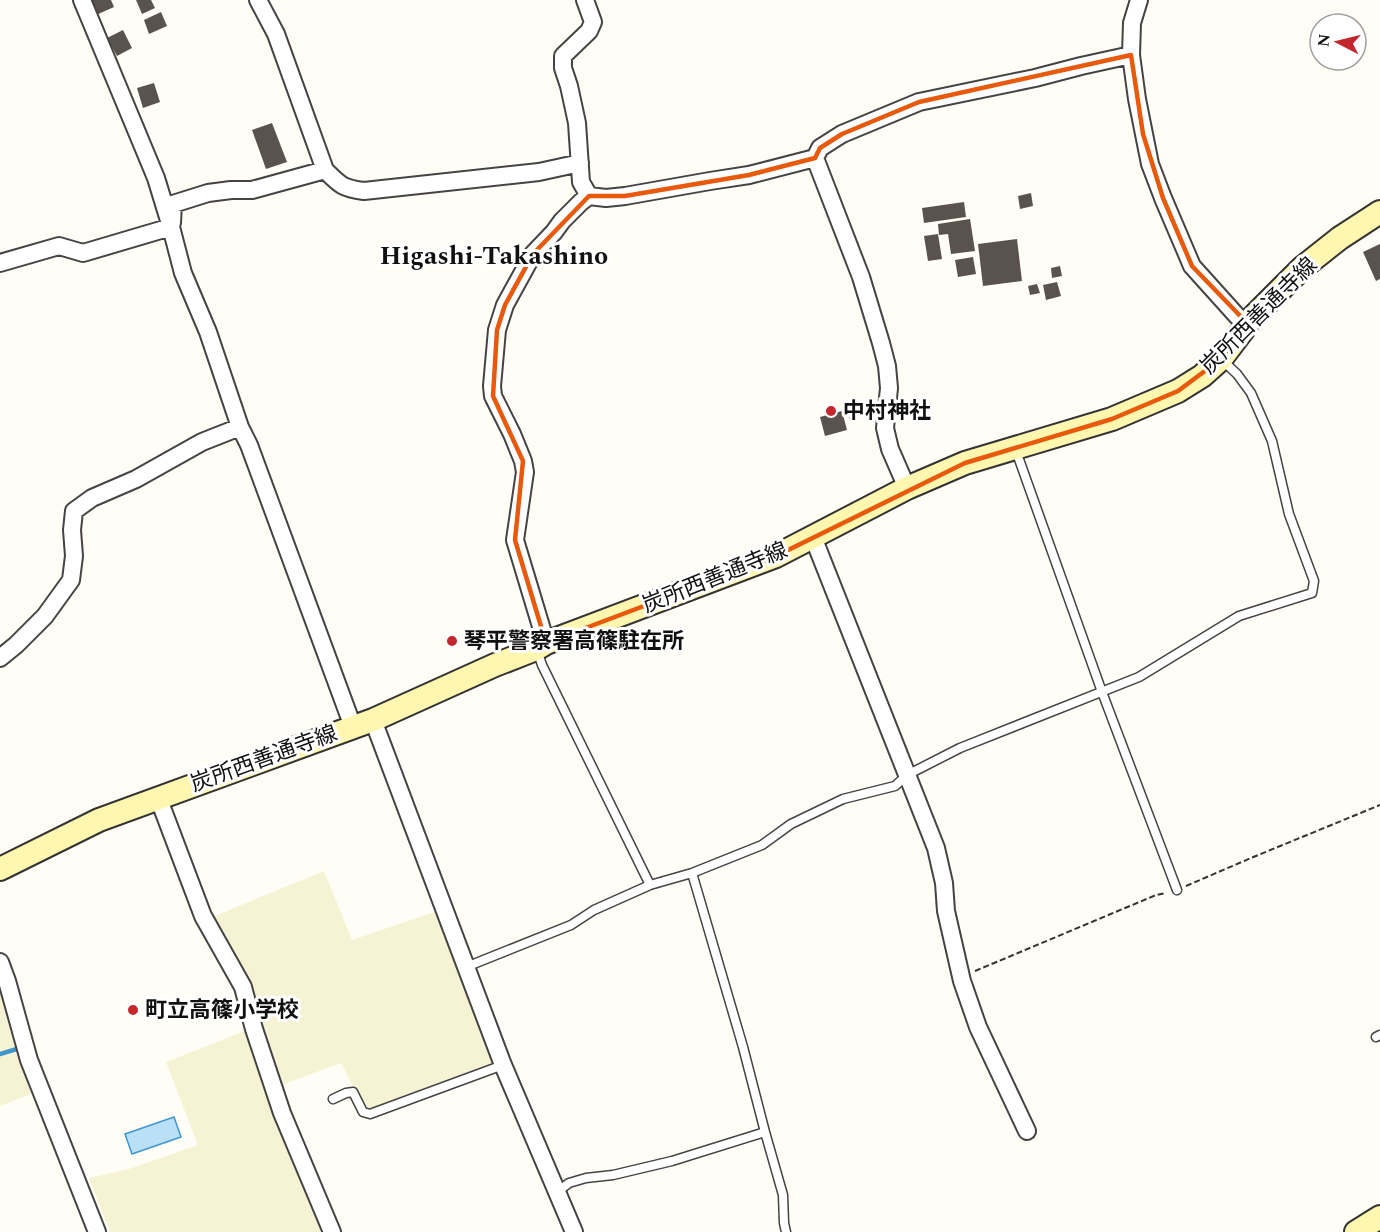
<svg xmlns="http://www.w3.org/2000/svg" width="1380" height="1232" font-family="Spectral,'Noto Sans JP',serif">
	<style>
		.farmland { fill: #f6f3d4 }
		.water { fill: #b9e0f7; stroke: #3f96cf; stroke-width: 1.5 }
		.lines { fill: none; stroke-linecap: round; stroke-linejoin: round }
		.stream { stroke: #3f96cf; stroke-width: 4.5 }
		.building { fill: #5a524d }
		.lane-casing { stroke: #444; stroke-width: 11 }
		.street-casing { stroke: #444; stroke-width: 20 }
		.secondary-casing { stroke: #333; stroke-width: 26 }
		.path { stroke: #333; stroke-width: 2; stroke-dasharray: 6 3; stroke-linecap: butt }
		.lane { stroke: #fff; stroke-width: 8 }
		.street { stroke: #fff; stroke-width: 16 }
		.secondary { stroke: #fff6b0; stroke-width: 22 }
		.marked { fill: none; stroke: #e8590c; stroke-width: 4.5; stroke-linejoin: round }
		.poi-dot { fill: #c4262e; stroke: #fff; stroke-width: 2 }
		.labels { text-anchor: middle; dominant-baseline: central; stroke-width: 6; stroke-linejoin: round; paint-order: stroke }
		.street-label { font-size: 22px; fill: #111; stroke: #fff }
		.poi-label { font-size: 22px; font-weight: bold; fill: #111; stroke: #fff; text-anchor: start }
		.quarter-label { font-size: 26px; font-weight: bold; fill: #111; stroke: #fff }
	</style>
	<rect width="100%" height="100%" fill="#fffdf5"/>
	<!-- farmland -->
	<path class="farmland" d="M324,871L352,940L437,911L494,1059L490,1064L370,1108L363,1106L341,1063L279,1086L210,918Z
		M0,989L16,1052L31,1094L0,1106Z
		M247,1030L327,1232H110L89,1178L129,1169L198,1145L166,1062Z"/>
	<!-- water -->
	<path class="water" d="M174,1117L181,1137L132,1154L125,1134Z"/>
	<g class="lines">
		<!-- stream -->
		<path class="stream" d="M0,1054L20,1048"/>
	</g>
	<!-- building -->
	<path class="building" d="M89,0H111L114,7L96,15Z
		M136,0H151L155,8L142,14Z
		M161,12L167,26L149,34L144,20Z
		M123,30L132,48L117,56L107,38Z
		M154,83L160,102L143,108L137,88Z
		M272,123L287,162L266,169L252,130Z
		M1031,193L1033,206L1020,209L1018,196Z
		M964,202L966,217L924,223L922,208Z
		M970,219L975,251L951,254L948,234L939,235L938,224Z
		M938,234L942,259L928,261L924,236Z
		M1017,239L1022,281L983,286L978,244Z
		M1380,244V279L1376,281L1363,252Z
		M973,257L976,274L958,277L955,260Z
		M1060,266L1062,276L1052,278L1051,268Z
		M1057,282L1061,296L1046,300L1043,285Z
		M1037,284L1040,293L1030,295L1028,286Z
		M842,411L847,430L825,436L820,417Z"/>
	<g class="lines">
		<!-- lane casing -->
		<g class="lane-casing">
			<path id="lane" d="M1015,448L1102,692L1177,890
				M537,650L542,665L650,885
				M692,873L762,845L791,824L843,799L895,786L907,775L960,748L1139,677L1239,616L1312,593L1314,581L1289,514L1272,441L1251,393L1237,374L1221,359
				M466,967L571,925L594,910L650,885L692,873L743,1047L765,1132L783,1195L784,1223L786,1232
				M1376,1037L1380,1035
				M333,1099L346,1093L353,1092L363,1112L370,1114L503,1065
				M557,1192L569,1183L586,1178L613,1175L672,1161L765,1132"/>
		</g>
		<!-- street casing -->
		<g class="street-casing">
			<path id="street" d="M82,0L156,178L171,227L183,273L208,332L240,427L249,445L349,716
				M258,0L276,34L325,170
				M585,0L593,22L589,31L563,56V68L569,86L577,123L581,182L589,196
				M1139,0L1132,23L1131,55L1137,99L1150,164L1163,198L1192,266L1237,316L1247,323
				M172,223L173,204L208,193L231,190H252L325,170C340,185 342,188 364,191L539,172L580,163
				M0,263L59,246L83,253L171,227
				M907,488L890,449L885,428L889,388L887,366L881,343L861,277L815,158L820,148L842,134L919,102L1035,78L1081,66L1131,55
				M813,537L936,848L944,883L946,911L962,981L978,1027L1027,1131
				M546,643L515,540L525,472L523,461L512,434L493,396L492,386L497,330L505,305L533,254L554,232L562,221L581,202L589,196L606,198L625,196L710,181L749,175L815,158
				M0,658L16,645L45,616L71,580L74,556L72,530L74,511L92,498L136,479L202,442L240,427
				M373,720L503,1065L574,1232
				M158,797L203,916L243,987L254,1029L282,1113L332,1232
				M0,962L7,981L29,1060L97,1232"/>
		</g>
		<!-- secondary casing -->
		<g class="secondary-casing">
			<path id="secondary" d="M0,869L99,820L373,720L495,665L536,649L546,643L776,556L907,488L965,463L1112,419L1178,391L1202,376L1221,359L1243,330L1247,323L1302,268L1340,238L1380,212
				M1356,1232L1380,1217"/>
		</g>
		<!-- path -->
		<path class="path" d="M849,418L872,412
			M1186,886L1251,858L1380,805
			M975,971L1156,895L1166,893"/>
		<!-- lane -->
		<use href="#lane" class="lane"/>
		<!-- street -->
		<use href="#street" class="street"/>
		<!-- secondary -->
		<use href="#secondary" class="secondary"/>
	</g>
	<!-- marked area -->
	<path class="marked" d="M1131,55L1143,134L1163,198L1192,266L1247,323L1243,330L1221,359L1178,391L1112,419L965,463L776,556L546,643L515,540L523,461L493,396L497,330L505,305L533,254L589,196H625L749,175L815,158L820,148L842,134L919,102Z"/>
	<!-- markers -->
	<g class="poi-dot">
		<circle cx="831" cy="411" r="6"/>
		<circle cx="452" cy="641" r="6"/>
		<circle cx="133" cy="1010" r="6"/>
	</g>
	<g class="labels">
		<!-- street labels -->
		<g class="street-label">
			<text transform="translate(1259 316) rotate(-45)">炭所西善通寺線</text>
			<text transform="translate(715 578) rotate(-22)">炭所西善通寺線</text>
			<text transform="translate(264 759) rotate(-20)">炭所西善通寺線</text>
		</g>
		<!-- poi labels -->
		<g class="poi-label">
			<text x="843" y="411">中村神社</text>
			<text x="464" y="641">琴平警察署高篠駐在所</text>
			<text x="145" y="1010">町立高篠小学校</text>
		</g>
		<!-- quarter labels -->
		<g class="quarter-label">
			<text x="494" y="256">Higashi-Takashino</text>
		</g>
	</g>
	<!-- north arrow -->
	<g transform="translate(1338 42) rotate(277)"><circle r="28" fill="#ffffff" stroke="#a0a0a0" stroke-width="1.5"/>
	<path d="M0-4.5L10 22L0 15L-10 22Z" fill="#c4262e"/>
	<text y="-9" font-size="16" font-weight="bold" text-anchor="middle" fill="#111111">N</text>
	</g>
</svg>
